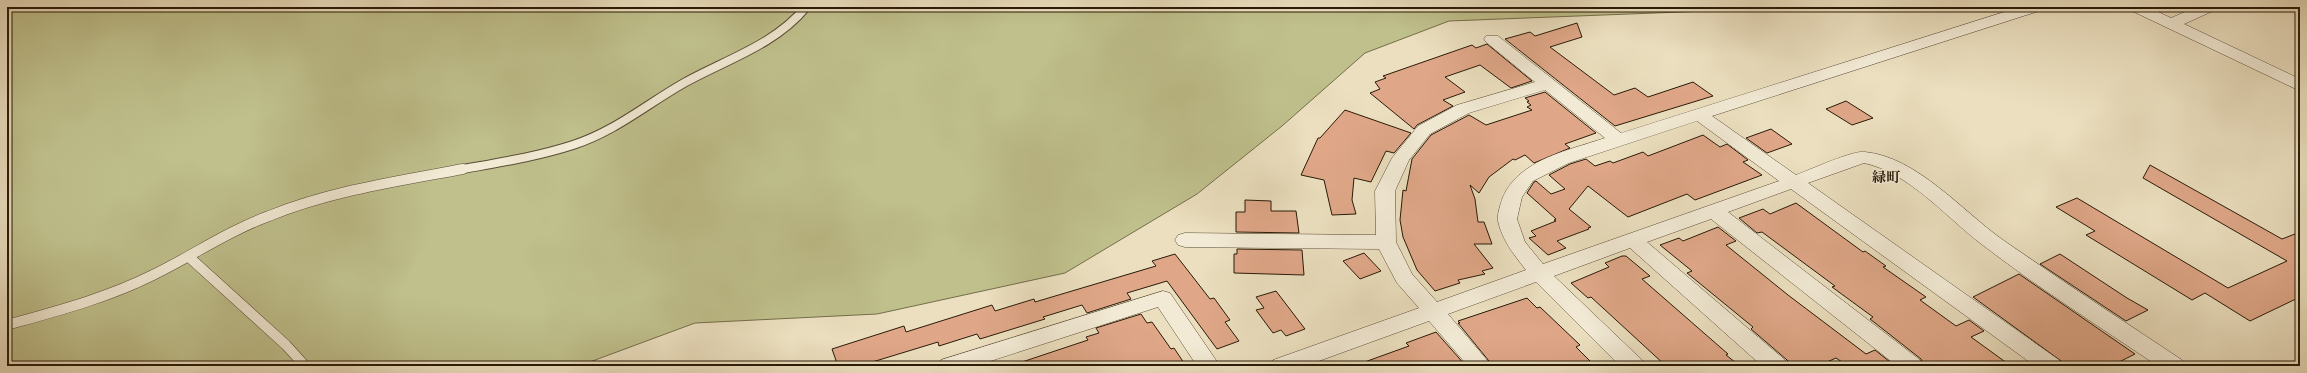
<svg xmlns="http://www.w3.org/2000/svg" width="2307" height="373" font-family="Cardo,'Noto Serif JP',serif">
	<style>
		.green { fill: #bfc08c; stroke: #746d4a }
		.building { fill: #dfa788; stroke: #291a07 }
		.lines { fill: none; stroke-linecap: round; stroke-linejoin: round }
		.service-far1-casing { stroke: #5a4b35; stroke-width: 10 }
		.service-casing { stroke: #5a4b35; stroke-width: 11 }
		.minor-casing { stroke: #5a4b35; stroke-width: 1 }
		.service-far1 { stroke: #f2ead5; stroke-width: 8 }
		.service { stroke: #f2ead5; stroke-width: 10 }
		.minor { fill: #f2ead5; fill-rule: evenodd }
		.labels { text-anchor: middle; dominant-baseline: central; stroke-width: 3; stroke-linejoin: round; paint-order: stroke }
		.quarter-label { font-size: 14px; font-weight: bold; fill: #291a07; stroke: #f2ead5 }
	</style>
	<rect width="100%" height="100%" fill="#ebdfbf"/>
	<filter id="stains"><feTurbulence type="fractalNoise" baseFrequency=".005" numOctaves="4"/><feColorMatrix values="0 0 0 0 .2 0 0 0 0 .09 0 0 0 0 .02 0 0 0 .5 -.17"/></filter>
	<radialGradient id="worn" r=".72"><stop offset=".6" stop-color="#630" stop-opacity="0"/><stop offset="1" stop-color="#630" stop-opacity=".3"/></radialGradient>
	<!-- green -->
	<path class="green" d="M7,7H1730L1706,11L1449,21L1365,53L1282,126L1197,194L1065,273L877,314L695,323L579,366H7Z"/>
	<!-- building -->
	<path class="building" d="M1577,23L1582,37L1550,47L1614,95L1635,88L1648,97L1693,82L1713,96L1615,126L1505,39L1530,32L1535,36Z
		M1487,44L1532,81L1511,88L1480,65L1445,77L1465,92L1443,100L1453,106L1417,125L1414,129L1370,93L1380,89L1375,82L1386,78L1383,76L1472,45L1476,48Z
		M1545,92L1596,133L1565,144L1570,148L1534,163L1525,155L1515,160L1513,159L1489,177L1479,193L1470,185L1475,199L1478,222H1484L1492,244H1474L1493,268L1482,271L1485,274L1458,280L1460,283L1435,291L1417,270L1403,237L1400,220L1403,190L1406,191L1412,159L1431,135L1469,115L1486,125L1532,110L1527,107L1531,105L1527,102L1529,101L1525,98Z
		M1846,101L1873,118L1852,125L1826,109Z
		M1345,110L1411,133L1394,153L1386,151L1371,182L1354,178L1352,200L1356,214L1332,215L1324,180L1301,175L1318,138H1320Z
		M1771,129L1792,144L1767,153L1746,138Z
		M1703,135L1720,147L1727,144L1748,160L1743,162L1762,175L1695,200L1687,194L1628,217L1588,186L1569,209L1591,227L1588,228L1589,229L1557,241L1566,248L1548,255L1529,238L1536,236L1531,231L1556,221L1554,220L1556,219L1527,193L1534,182L1536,181L1551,194L1565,189L1549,175L1570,164L1586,159L1595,166L1610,161L1613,163L1643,152L1648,156Z
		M2150,165L2282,239L2300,232V297L2250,321L2205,293L2192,300L2086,235L2095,231L2056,207L2077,198L2228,288L2287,261L2143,178Z
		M1245,200L1271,201V211H1296L1299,233L1236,232V212H1245Z
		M1796,203L1863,252L1865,251L1886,266L1883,267L1926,297L1920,300L1956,326L1969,320L1984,331L1971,337L2011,366H1924L1921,359L1870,319L1873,317L1832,287L1835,286L1762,232L1757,233L1739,218L1763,209L1770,214Z
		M1718,227L1736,241L1726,245L1788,295L1866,354L1875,350L1895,366H1841L1845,364L1836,358L1818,366H1794L1751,329L1753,327L1687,273L1692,271L1660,245L1679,238L1683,241Z
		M1237,249L1302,250L1304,275L1234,273V254H1237Z
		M1364,253L1381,271L1360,279L1343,261Z
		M1175,254L1210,299L1214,298L1230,320L1225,322L1239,341L1217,349L1167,281L1127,293L1131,299L1087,313L1082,305L1043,317L1045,319L980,339L977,334L939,346L938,342L869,363L870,366H838L832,349L904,326L906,332L992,305L995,311L1034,299L1035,302L1156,266L1152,261Z
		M2060,254L2127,298L2148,310L2126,321L2040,264Z
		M1622,256H1626L1650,276L1642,279L1728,354L1726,355L1740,366H1666L1591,297L1588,298L1571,283L1609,267L1605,263Z
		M2019,274L2103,332L2135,354L2111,366H2068L1973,297Z
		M1276,291L1305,329L1286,336L1281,330L1273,333L1256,310L1264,308L1256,297Z
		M1527,298L1537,308L1540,307L1580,345L1576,347L1595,366H1493L1458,323H1460L1458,321Z
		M1141,314L1147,323L1152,322L1171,349L1174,348L1186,366H1019V363L1088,340L1086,337L1099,333L1096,328Z
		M1436,332L1466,366H1359V364L1409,346L1406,343Z"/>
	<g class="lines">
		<!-- service-far1 casing -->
		<g class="service-far1-casing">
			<path id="service-far1" d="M458,170C496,163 536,157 573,145C614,132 647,104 684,83C725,60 775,45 806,7"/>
		</g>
		<!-- service casing -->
		<g class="service-casing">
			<path id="service" d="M189,257L286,345L305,366
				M7,325C57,311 107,298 153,275C192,256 228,231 269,216C331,191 398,181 463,169"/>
		</g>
		<!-- minor casing -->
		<g class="minor-casing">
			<path id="minor" d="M2020,7H2044L2042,10L1712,116L1796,175C1810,170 1853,150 1865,152C1917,157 1962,211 2003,240C2062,281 2122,320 2182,360L2185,366H2158C2098,326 2037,287 1980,243C1946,217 1908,172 1864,163L1808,183L2059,360L2062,366H2035L1791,189L1728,212L1920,360L1923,366H1897L1711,219L1647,242L1785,360L1788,366H1762L1630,248L1554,276L1642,360L1645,366H1620L1536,282L1448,314L1492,366H1468L1429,321L1305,366H1270L1273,360L1419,308L1397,283L1379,249L1185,247L1178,245L1175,240L1178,235L1185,233L1376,235L1375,191L1392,158L1418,126L1457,105L1535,82L1486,42L1484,39L1486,36H1498L1621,133ZM1545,90L1605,138C1567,151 1511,161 1500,206C1499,210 1497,216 1498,221C1502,240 1514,255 1526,270L1437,302L1412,274L1396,242L1395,191L1409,160L1430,134L1469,113ZM1697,121L1779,181L1543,264L1525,242L1517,219L1522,197L1533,181L1569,163Z
				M2128,7H2148L2171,18L2196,7H2217L2215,10L2184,24L2300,79V91L2130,10Z
				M1163,291L1170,293L1220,366H1197L1158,307L975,366H938L941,360Z"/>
		</g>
		<!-- service-far1 -->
		<use href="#service-far1" class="service-far1"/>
		<!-- service -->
		<use href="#service" class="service"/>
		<!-- minor -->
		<use href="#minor" class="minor"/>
	</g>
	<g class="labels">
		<!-- quarter labels -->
		<g class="quarter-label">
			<text x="1886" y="177">緑町</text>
		</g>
	</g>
	<!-- margin -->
	<rect width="2307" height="373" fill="none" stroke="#ebdfbf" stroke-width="24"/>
	<rect x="8" y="8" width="2291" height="357" fill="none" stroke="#291a07" stroke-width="2"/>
	<rect x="12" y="12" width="2283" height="349" fill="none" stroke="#291a07"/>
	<rect width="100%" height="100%" filter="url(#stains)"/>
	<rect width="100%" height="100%" fill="url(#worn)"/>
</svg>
